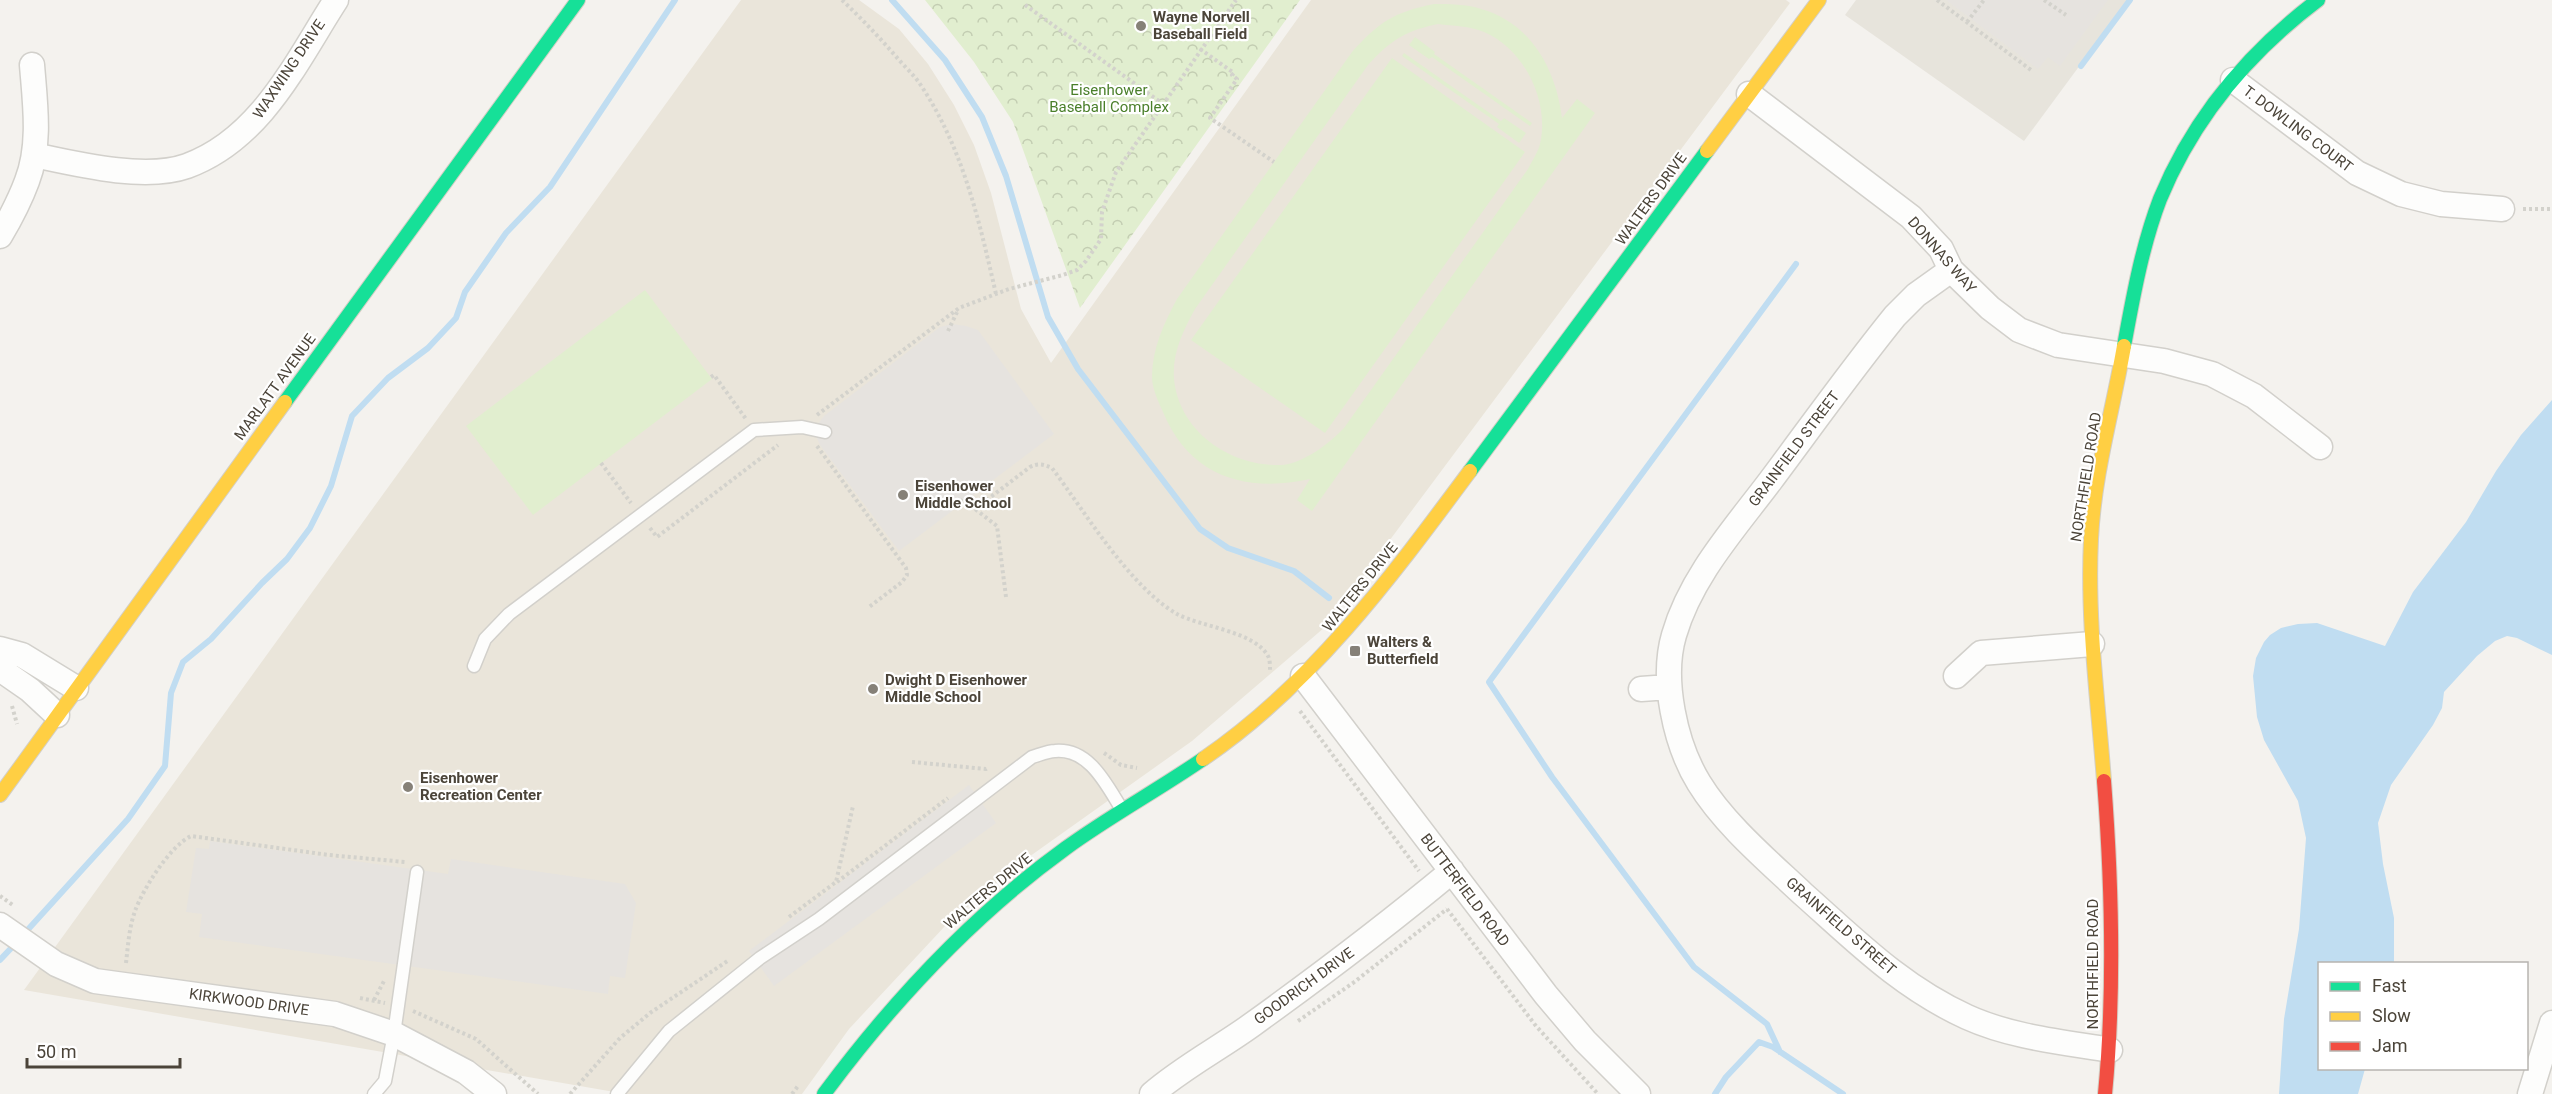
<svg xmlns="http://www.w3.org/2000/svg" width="2552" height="1094" font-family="Roboto,sans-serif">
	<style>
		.residential { fill: #e7e4dc }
		.education { fill: #eae5da }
		.grass { fill: #e1eecf; fill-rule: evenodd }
		.park { fill: url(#park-crowns) }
		.parking { fill: #e6e3df }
		.water { fill: #c0ddf1 }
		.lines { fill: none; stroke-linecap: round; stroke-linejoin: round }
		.stream { stroke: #c0ddf1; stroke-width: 6 }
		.lane-casing { stroke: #d2d0cb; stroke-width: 15 }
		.street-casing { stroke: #d2d0cb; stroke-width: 27 }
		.fast-casing { stroke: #d3cfc5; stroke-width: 16 }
		.slow-casing { stroke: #d3cfc5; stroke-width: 16 }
		.jam-casing { stroke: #d3cfc5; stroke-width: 16 }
		.path { stroke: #d3d2cc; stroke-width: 4; stroke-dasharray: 3 3; stroke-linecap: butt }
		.lane { stroke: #fdfdfc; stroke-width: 12 }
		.street { stroke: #fdfdfc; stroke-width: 24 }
		.fast { stroke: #16e098; stroke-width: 14 }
		.slow { stroke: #ffcf43; stroke-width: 14 }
		.jam { stroke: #f24e42; stroke-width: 14 }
		.poi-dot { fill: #868178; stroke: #fff; stroke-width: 2 }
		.labels { text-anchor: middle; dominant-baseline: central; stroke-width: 4.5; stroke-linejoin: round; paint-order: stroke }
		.poi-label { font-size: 15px; font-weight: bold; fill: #4b4439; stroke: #fff; text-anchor: start }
		.street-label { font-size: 15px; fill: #4b4439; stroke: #fff }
		.park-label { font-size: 15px; fill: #4a7f2a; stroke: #fff }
	</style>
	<defs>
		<pattern id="park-crowns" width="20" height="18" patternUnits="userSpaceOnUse" patternTransform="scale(1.5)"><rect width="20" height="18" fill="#e1eecf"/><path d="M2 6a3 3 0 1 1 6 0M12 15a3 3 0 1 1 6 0" fill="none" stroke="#c3cdb2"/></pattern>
	</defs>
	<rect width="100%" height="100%" fill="#f4f2ee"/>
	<!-- residential -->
	<path class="residential" d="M1856,0H2128L2024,141L1845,15Z"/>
	<!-- education -->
	<path class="education" d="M741,0H859L899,29L928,64L954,105L974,145L991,193L1021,309L1051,363L1311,0H1786L1790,3L1325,627L1192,741L1019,864L946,925L849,1029L802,1094H626L24,990Z"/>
	<!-- grass -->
	<path class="grass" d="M1434,4C1449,4 1466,4 1481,9C1531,23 1556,69 1562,118L1577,99L1595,113L1312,511L1297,500L1310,479C1246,493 1190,477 1163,412C1158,401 1152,388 1152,377C1152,349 1164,323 1177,299L1352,52C1379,22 1394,12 1434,4ZM1438,24C1453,26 1470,26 1484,32C1524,49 1550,101 1540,144C1538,152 1532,161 1528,169L1344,428C1330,443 1304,463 1282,465C1231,467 1179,432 1174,379C1172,353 1183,331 1195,309L1368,65C1391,40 1405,31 1438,24Z
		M1415,37L1435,52L1434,54L1532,123L1530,126L1432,57L1429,59L1409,45Z
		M1404,53L1501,121L1504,118L1526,133L1519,143L1497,127L1499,124L1402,56Z
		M1392,58L1525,152L1325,433L1191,340Z
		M645,290L712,379L533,515L466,426Z"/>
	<!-- park -->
	<path class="park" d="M925,0H1300L1080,308L1013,122L974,62Z"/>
	<!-- parking -->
	<path class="parking" d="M1946,0H2108L2060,66L2048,57L2038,69Z
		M952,324L966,326L978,330L1054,434L899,551L820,445L816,436L818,424L824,416L940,327Z
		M969,785L996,823L774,986L749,951Z
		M210,841L448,874L451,859L625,884L636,903L625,978L610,976L608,994L199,937L202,914L186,912L196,848L209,849Z"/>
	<!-- water -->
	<path class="water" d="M2552,400V655L2517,638L2507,636L2495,641L2477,656L2444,692L2442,708L2433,725L2391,785L2378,823L2383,864L2394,918V963L2320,964V1068L2365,1069L2358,1094H2279L2284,1019L2299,929L2306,838L2298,801L2264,740L2257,717L2253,676L2256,658L2264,642L2270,635L2281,628L2298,624L2317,623L2385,646L2413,592L2466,522L2496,471L2521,435Z"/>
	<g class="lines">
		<!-- stream -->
		<path class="stream" d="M892,0L945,60L982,117L1006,176L1048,317L1078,369L1200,529L1228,548L1294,571L1329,598
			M2081,66L2130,0
			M23,935L128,819L165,766L171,693L183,662L211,639L262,583L287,559L310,528L331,486L352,416L388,378L428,348L456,318L465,292L506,233L550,187L675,0
			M0,960L16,943
			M1780,1052L1767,1024L1694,967L1552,777L1489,682L1796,264
			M1715,1094L1726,1077L1759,1042L1773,1047L1843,1094"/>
		<!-- lane casing -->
		<g class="lane-casing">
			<path id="lane" d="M474,666L485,639L509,614L754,430L802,427L825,432
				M374,1094L385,1081L394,1034L417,872
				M617,1094L669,1031L760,958L819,919L1032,757C1039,755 1048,751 1055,751C1089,748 1106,784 1121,808"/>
		</g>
		<!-- street casing -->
		<g class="street-casing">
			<path id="street" d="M2233,80L2357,173L2401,194L2441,204L2502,209
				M1749,94L1911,217L1941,249L1951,270L1990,308L2019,330L2058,345L2164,361L2212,374L2254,396L2320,447
				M34,155C76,164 145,181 187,166C261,139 296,62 336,0
				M0,236C10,219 20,200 27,181C41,145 35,103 32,65
				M1951,270L1916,295L1895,316C1852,369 1812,425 1771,480C1735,528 1691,576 1674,635C1661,679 1675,744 1699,783C1724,824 1768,861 1803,894C1856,941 1901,987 1967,1017C2011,1037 2062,1042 2110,1050
				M0,649L22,655L76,688
				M0,669L30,690L57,715
				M1303,676L1546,995L1585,1041L1638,1094
				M1956,676L1981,653L2092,644
				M1641,689L1669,687
				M0,925L56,964L95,981L335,1014L394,1034L466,1072L494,1094
				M1152,1094C1183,1067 1220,1048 1253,1024C1321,975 1387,925 1452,871
				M2530,1094L2552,1023"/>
		</g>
		<!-- fast casing -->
		<g class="fast-casing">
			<path id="fast" d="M2124,346C2133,297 2142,246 2160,199C2193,119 2249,52 2318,0
				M285,402L578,0
				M1470,471L1707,151
				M824,1094C893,1001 972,916 1066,848C1110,816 1158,790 1203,759"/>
		</g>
		<!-- slow casing -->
		<g class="slow-casing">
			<path id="slow" d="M1707,151L1819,0
				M1203,759C1313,684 1392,576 1470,471
				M2104,781C2098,701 2087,620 2091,539C2094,474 2113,410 2124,346
				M0,795L285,402"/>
		</g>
		<!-- jam casing -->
		<g class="jam-casing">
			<path id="jam" d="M2104,781C2112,885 2115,990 2105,1094"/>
		</g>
		<!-- path -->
		<path class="path" d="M842,0C862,19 881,39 899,60C906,68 914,75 920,84C963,148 979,220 996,294
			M1937,0L2031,70
			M2044,0L2066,15
			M1025,5L1163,104
			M1967,22L1984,0
			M1200,49L1234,73L1232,75L1237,79L1210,118L1274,162
			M2523,209H2552
			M948,331L958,310
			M711,377L714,375L746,419
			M817,415L959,308L1009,289L1063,275L1077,270L1086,261L1101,239L1102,212L1116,172L1236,0
			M817,446L906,568L907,575L902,582L869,607
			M601,463L631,503
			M960,500L975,509
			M650,528L657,537L778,445
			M1006,597L997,526L975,509L1030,467C1038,463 1043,464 1052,468C1085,512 1130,587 1177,614C1201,627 1254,631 1268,656C1270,659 1270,666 1270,670
			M12,706L17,724
			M1300,711L1419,871
			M1104,753L1121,765L1137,768
			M912,762L986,769L989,767
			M837,882L948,798
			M0,896L14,906
			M1447,909L1536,1026L1598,1094
			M789,917L836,882L853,806
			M126,963C128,946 129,928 135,911C143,889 170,846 191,836L329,855L405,862
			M360,998L385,1003
			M374,1000L384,981
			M413,1011L476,1039L538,1094
			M1298,1021L1353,983L1447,909
			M570,1094L620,1038L650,1013L729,960
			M792,1094L798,1086"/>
		<!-- lane -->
		<use href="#lane" class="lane"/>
		<!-- street -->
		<use href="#street" class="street"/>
		<!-- fast -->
		<use href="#fast" class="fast"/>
		<!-- slow -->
		<use href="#slow" class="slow"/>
		<!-- jam -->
		<use href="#jam" class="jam"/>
	</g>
	<!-- markers -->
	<g class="poi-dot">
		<circle cx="1141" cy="26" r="6"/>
		<circle cx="903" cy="495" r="6"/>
		<rect x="1349" y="645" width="12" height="12" rx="3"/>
		<circle cx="873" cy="689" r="6"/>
		<circle cx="408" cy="787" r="6"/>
	</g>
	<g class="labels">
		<!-- poi labels -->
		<g class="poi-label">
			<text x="1153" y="17">Wayne Norvell<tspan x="1153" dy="17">Baseball Field</tspan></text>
			<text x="915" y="486">Eisenhower<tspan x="915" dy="17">Middle School</tspan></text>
			<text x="1367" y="642">Walters &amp;<tspan x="1367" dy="17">Butterfield</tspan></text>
			<text x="885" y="680">Dwight D Eisenhower<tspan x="885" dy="17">Middle School</tspan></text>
			<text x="420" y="778">Eisenhower<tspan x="420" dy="17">Recreation Center</tspan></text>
		</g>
		<!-- street labels -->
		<g class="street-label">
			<text transform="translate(289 69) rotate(-56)">WAXWING DRIVE</text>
			<text transform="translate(2298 129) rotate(37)">T. DOWLING COURT</text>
			<text transform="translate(1651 199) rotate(-54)">WALTERS DRIVE</text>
			<text transform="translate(1942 255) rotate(49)">DONNAS WAY</text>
			<text transform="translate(275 387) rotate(-54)">MARLATT AVENUE</text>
			<text transform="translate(1794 449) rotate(-53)">GRAINFIELD STREET</text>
			<text transform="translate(2086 477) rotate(-81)">NORTHFIELD ROAD</text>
			<text transform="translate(1360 587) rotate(-51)">WALTERS DRIVE</text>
			<text transform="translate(1465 890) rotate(53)">BUTTERFIELD ROAD</text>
			<text transform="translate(988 891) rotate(-40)">WALTERS DRIVE</text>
			<text transform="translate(1841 926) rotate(41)">GRAINFIELD STREET</text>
			<text transform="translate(2093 964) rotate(-90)">NORTHFIELD ROAD</text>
			<text transform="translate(1304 986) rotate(-36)">GOODRICH DRIVE</text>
			<text transform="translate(249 1002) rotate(8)">KIRKWOOD DRIVE</text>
		</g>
		<!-- park labels -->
		<g class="park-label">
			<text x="1109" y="90">Eisenhower<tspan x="1109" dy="17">Baseball Complex</tspan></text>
		</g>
	</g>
	<!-- legend -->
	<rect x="2318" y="962" width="210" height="108" fill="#ffffff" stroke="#b7b4b0" stroke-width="1.5"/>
	<rect x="2330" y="982" width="30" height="9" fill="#16e098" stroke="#b7b4b0" stroke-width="1.5"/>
	<text x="2372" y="992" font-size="18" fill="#4b4439">Fast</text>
	<rect x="2330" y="1012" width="30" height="9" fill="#ffcf43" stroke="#b7b4b0" stroke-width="1.5"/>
	<text x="2372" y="1022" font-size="18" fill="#4b4439">Slow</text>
	<rect x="2330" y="1042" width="30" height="9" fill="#f24e42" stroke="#b7b4b0" stroke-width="1.5"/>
	<text x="2372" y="1052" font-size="18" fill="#4b4439">Jam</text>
	<!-- scale -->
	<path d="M27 1058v9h153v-9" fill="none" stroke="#4b4439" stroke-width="3"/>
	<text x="36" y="1058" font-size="18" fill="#4b4439" stroke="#ffffff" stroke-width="4.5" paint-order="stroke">50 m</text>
</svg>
